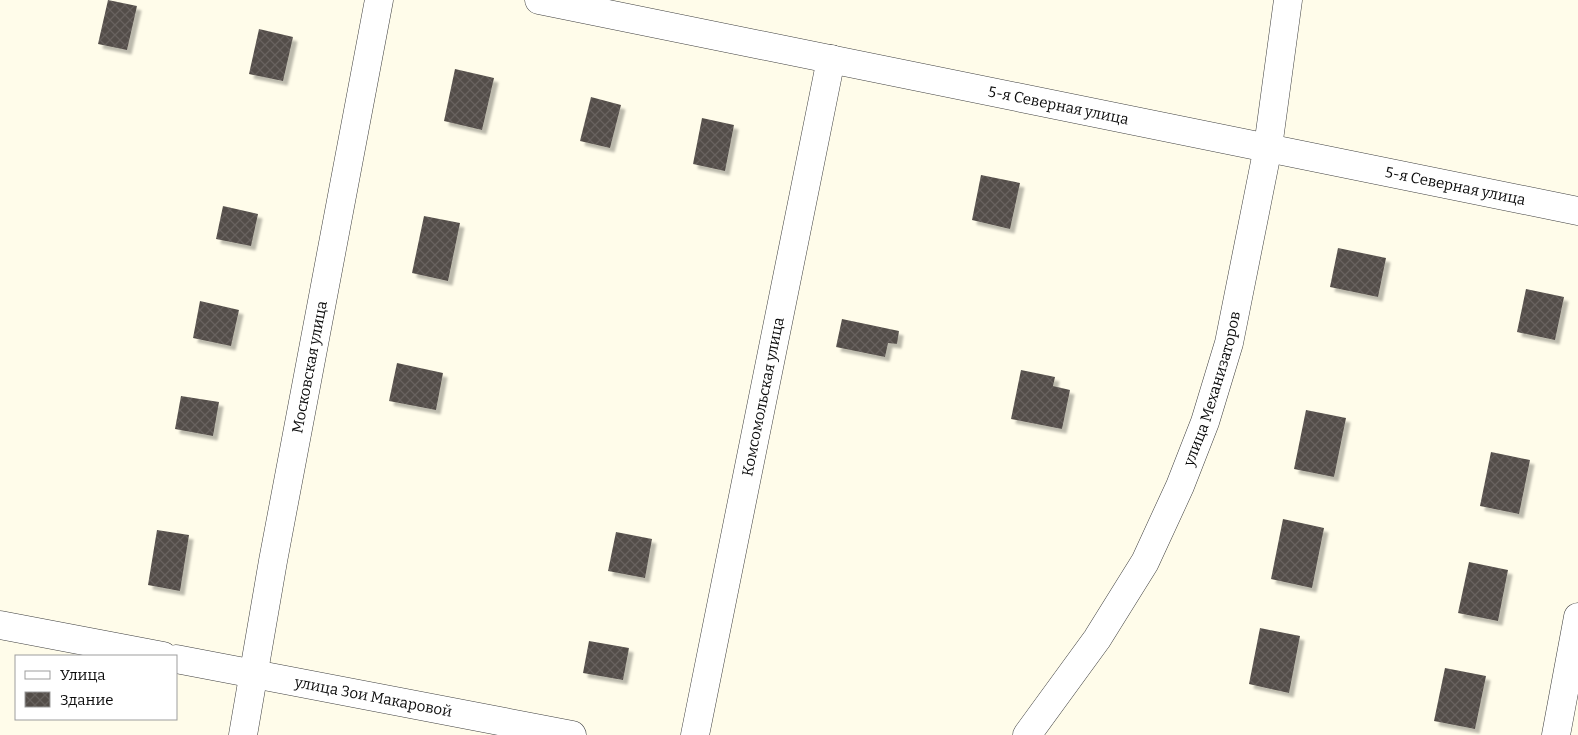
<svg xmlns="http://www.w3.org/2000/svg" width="1578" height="735" font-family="Bitter,serif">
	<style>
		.building { fill: url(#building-cross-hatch); filter: url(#shadow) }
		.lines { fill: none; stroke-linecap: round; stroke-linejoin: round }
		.minor-casing { stroke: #3e3e3e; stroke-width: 29 }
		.minor { stroke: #fff; stroke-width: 28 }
		.labels { text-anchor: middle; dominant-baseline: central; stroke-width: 5; stroke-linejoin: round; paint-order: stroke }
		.street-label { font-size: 15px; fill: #0b0b0b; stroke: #fff }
	</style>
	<defs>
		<pattern id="building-cross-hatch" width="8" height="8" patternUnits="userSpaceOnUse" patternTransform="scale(1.25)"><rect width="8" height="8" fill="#534d48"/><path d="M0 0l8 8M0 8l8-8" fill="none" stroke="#67625e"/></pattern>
		<filter id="shadow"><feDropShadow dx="4.5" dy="4.5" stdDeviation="1" flood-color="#0004"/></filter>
	</defs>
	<rect width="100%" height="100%" fill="#fffcea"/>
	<!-- building -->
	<path class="building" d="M108,0L137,6L127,50L98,44Z
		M259,29L293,37L283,81L249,74Z
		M455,69L494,78L482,130L444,121Z
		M591,97L621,105L610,148L580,141Z
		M702,118L734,125L725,171L693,164Z
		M981,175L1020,183L1010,229L972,220Z
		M223,206L258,214L251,246L216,239Z
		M424,216L460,223L448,281L412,273Z
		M1338,248L1386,258L1378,297L1330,287Z
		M1526,289L1564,297L1555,340L1517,332Z
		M200,301L239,310L231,346L193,338Z
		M842,319L899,331L897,344L888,343L885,357L836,347Z
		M397,363L443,373L436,410L389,401Z
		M1021,370L1055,377L1053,386L1070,390L1062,429L1011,419Z
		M181,396L219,402L213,436L175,429Z
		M1306,410L1346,418L1334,477L1294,469Z
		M1491,452L1530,460L1519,514L1480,506Z
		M1283,519L1324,528L1312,588L1271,579Z
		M157,530L189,535L180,591L148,585Z
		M616,532L652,539L645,578L608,571Z
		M1469,562L1508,570L1498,621L1458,613Z
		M1260,628L1300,636L1289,693L1249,684Z
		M589,641L629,648L623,680L583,673Z
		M1445,668L1486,676L1475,729L1434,721Z"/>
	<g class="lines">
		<!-- minor casing -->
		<g class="minor-casing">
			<g id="minor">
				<path id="s1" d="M539,0L1578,211"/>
				<path d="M0,625L163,656"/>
				<path id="s2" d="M176,659L572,735"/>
				<path id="s3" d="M243,735L273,561L379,0"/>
				<path id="s4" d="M695,735L831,59"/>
				<path id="s5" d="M1027,735L1097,639L1145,562L1180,486L1205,422L1229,343L1268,147L1288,0"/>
				<path d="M1556,735L1578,617"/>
			</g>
		</g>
		<!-- minor -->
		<use href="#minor" class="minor"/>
	</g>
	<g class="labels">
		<!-- street labels -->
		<g class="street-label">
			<text stroke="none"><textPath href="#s1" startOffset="530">5-я Северная улица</textPath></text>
			<text stroke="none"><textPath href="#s1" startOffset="935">5-я Северная улица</textPath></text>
			<text stroke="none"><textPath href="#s3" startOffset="374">Московская улица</textPath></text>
			<text stroke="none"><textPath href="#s5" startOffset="396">улица Механизаторов</textPath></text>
			<text stroke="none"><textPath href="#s4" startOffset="345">Комсомольская улица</textPath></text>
			<text stroke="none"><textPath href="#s2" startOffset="201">улица Зои Макаровой</textPath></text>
		</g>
	</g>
	<!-- legend -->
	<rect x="15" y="655" width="162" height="65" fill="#ffffff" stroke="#9d9d9d"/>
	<rect x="25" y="671" width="25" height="8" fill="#ffffff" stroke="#9d9d9d"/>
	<text x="60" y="680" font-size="15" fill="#0b0b0b">Улица</text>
	<rect x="25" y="692" width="25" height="15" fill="url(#building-cross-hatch)" stroke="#9d9d9d"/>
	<text x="60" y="705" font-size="15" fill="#0b0b0b">Здание</text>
</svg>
